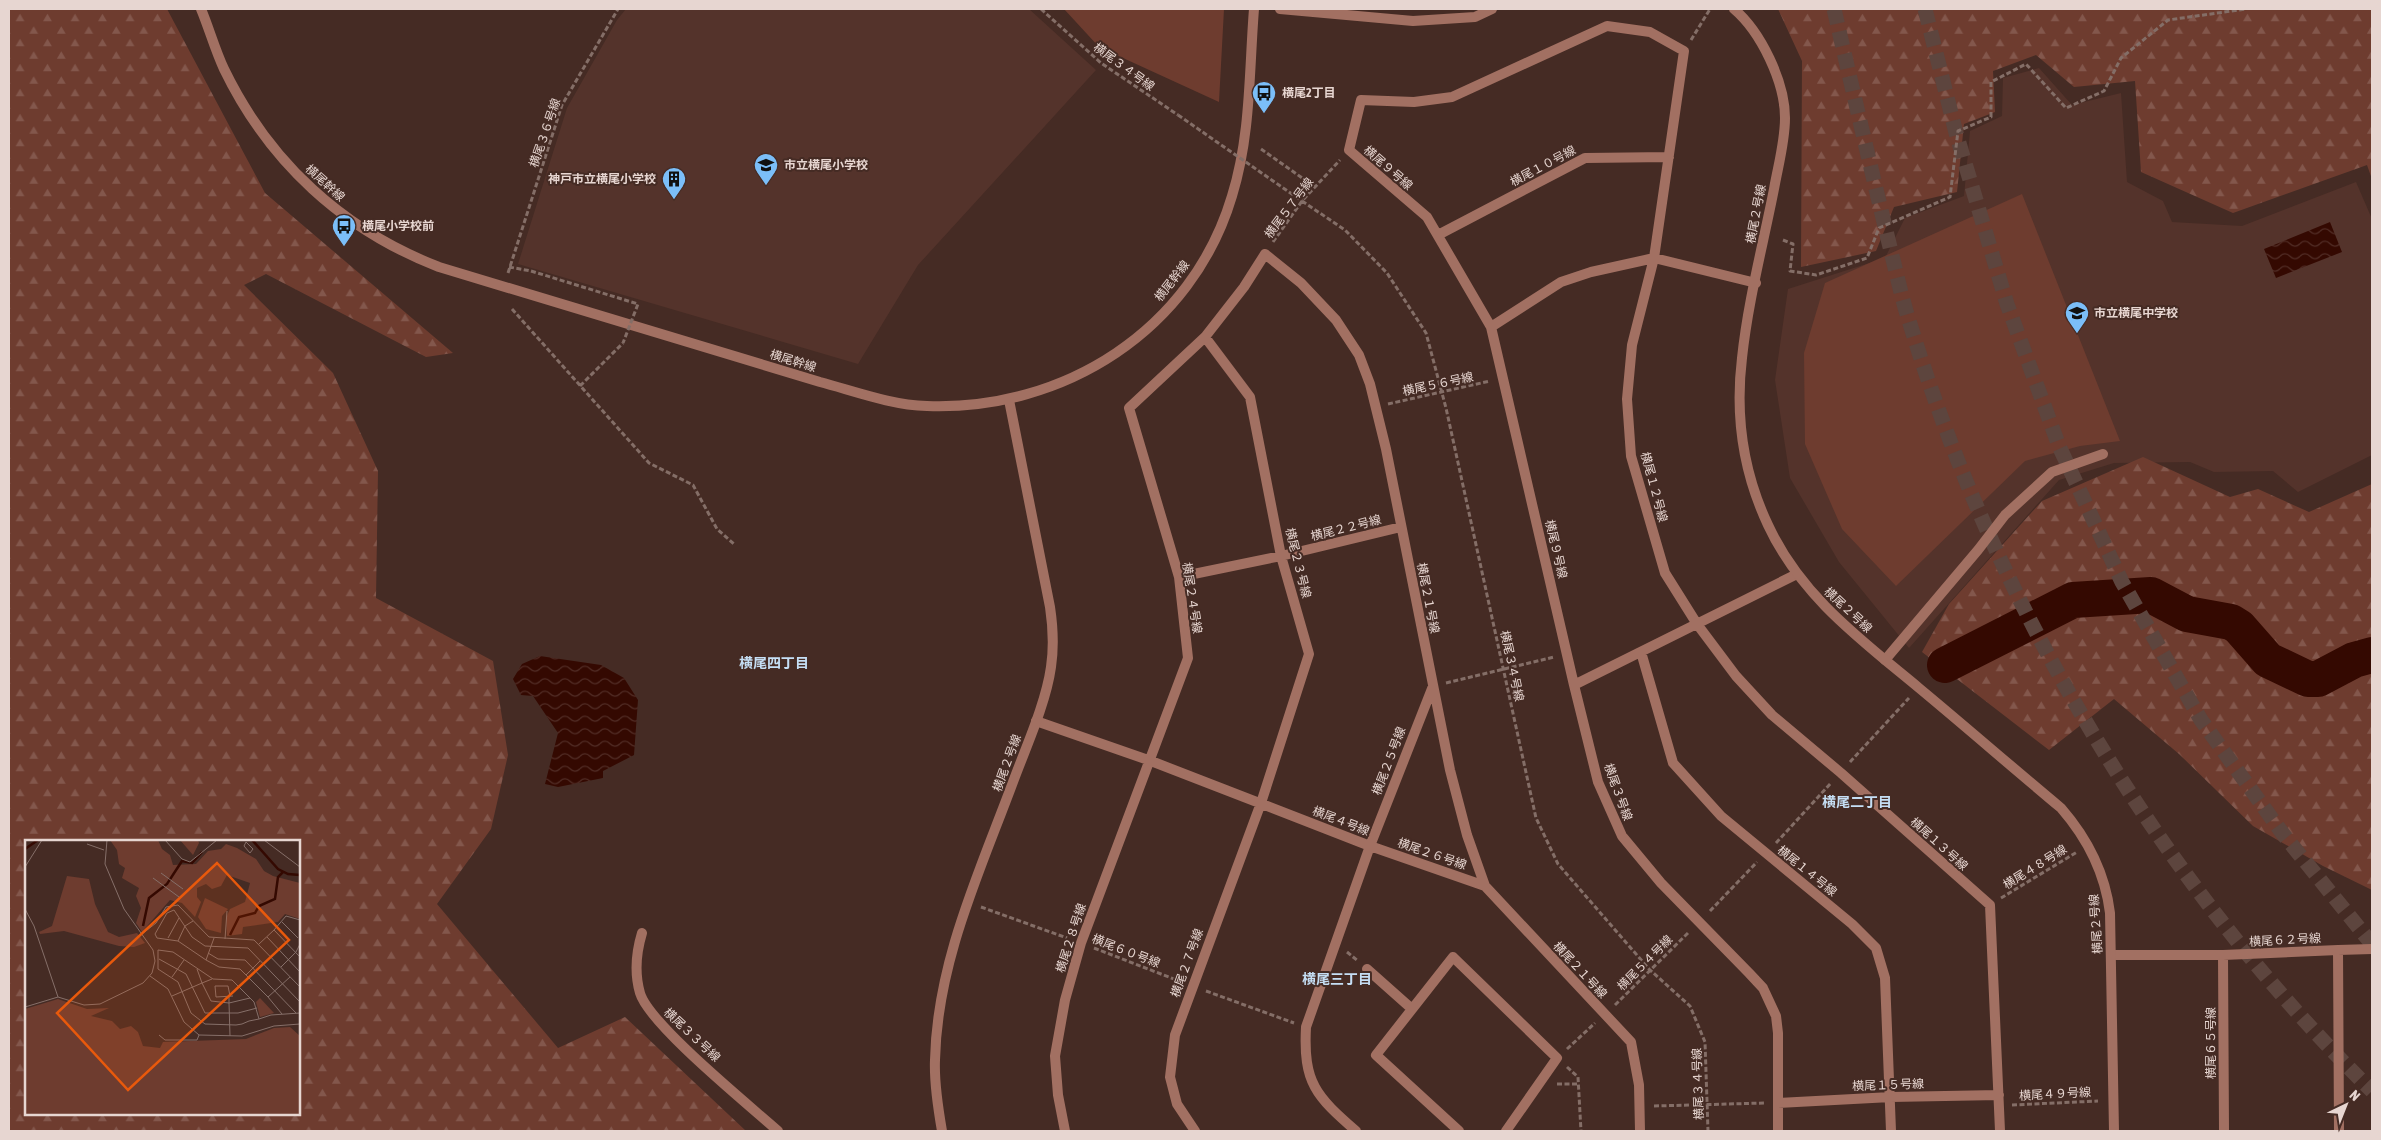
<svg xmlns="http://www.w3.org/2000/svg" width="2381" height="1140" font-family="'Asap Condensed','Noto Sans JP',sans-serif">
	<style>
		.built { fill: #54332b }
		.green { fill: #6e3c2f }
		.forest { fill: url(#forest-firs); fill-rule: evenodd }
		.water { fill: url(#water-waves) }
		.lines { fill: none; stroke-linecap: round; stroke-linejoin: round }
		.river { stroke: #340901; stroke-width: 36 }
		.motorway-tunnel { stroke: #5d453e; stroke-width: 15; stroke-dasharray: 15 8; stroke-linecap: butt }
		.path { stroke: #846e67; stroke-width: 3; stroke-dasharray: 5 2.5; stroke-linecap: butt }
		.minor { stroke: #a27062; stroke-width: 10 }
		.tertiary { stroke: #a27062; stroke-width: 10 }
		.path-bridge { stroke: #846e67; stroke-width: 3; stroke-dasharray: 5 2.5; stroke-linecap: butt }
		.labels { text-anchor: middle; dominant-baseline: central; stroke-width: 4; stroke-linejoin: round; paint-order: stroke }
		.street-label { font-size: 12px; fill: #e7d6d1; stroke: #452b24 }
		.poi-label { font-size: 12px; font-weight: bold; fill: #e7d6d1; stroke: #452b24; text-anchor: start }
		.neighbourhood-label { font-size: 14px; font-weight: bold; fill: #c5def4; stroke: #452b24 }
		.inset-river { fill: none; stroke: #340901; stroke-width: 2.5 }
		.inset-road { fill: none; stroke: #866f69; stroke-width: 1 }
		.view { fill: #e8590c; fill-opacity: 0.15; stroke: #e8590c; stroke-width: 2.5 }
		.inset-edge { fill: none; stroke: #e7d6d1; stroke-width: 2.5 }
	</style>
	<defs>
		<pattern id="forest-firs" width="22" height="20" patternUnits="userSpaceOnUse" patternTransform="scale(1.25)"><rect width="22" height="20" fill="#6e3c2f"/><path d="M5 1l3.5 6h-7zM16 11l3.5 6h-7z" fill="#83574c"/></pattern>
		<pattern id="water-waves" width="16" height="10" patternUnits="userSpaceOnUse" patternTransform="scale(1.25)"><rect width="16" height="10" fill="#340901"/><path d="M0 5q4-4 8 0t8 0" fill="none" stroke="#512c25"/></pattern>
	</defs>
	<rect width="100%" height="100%" fill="#452b24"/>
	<!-- built -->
	<path class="built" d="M626,9H1029L1096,70L918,265L858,364L518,264L567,108L617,20Z
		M2039,68L2072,105L2121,93L2127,182L2163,201L2172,222L2242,226L2356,182L2372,219V455L2298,492L2273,471L2214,472L2190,462L2114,463L2059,480L1909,648L1839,562L1790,478L1775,380L1788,289L1885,258L1905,218L1964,196L1970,131L2002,116L2003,78Z"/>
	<!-- green -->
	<path class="green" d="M1064,9H1224L1219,102L1099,47Z
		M2022,194L2120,441L2080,446L2025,461L1896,586L1842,529L1805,444L1804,353L1825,283Z"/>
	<!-- forest -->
	<path class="forest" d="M9,9H167L265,193L453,353L426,357L266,274L244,285L333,373L378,471L376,598L493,661L508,755L491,829L437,904L558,1048L625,1017L746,1131H9ZM26,841H299V1114H26Z
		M1778,9H2372V179L2367,165L2233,213L2141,172L2135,81L2074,87L2036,55L1993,71L1995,112L1964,124L1957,192L1894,207L1876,251L1801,267L1802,61Z
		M2143,457L2230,497L2258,489L2309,512L2372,484V890L2323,866L2253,826L2179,754L2114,699L2049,750L1922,652L1949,604L2042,501Z"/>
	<!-- water -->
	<path class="water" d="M2330,222L2342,252L2276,278L2264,249Z
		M540,656L601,665L624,678L638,700L634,755L603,771V778L558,787L545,784L558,733L533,696L521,695L513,679L522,664Z"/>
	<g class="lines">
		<!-- river -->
		<path class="river" d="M1945,665L2073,600L2151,595L2187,614L2231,622L2239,627L2268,660L2308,679H2318L2354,660L2372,655"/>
		<!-- motorway-tunnel -->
		<path class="motorway-tunnel" d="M1834,9C1852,87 1870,165 1889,243C1896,271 1902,300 1911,327C1997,609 2162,884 2372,1091
			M1925,9L1956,133L2007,304L2059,446L2122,582L2201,720L2283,834L2372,944"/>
		<!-- path -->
		<path class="path" d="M1041,9L1101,63L1178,115
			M1691,40L1710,9
			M1261,149L1315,187
			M1302,201L1345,230L1387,273L1426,333L1446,408L1536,818L1558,864L1649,969L1690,1006L1705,1042L1708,1131
			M1783,240L1793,244L1790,271L1816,275L1867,258L1879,228L1950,197L1958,131L1991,117V82L2026,64L2066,108L2104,91L2121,58L2168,20L2246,9
			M1273,242L1302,201L1340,160
			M509,267L531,271
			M508,273L562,105L618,9
			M512,309L649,463L693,485L717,529L734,544
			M580,386L623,343
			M1388,404L1490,381
			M1446,683L1554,657
			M1850,762L1909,698
			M1776,843L1831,783
			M2001,898L2077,852
			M981,907L1067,938
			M1710,911L1757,862
			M1094,948L1179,981
			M1347,952L1358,961
			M1206,991L1294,1023
			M1615,1005L1689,932
			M1567,1049L1595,1023
			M1567,1067L1578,1077L1581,1131
			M1557,1084H1578
			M2012,1105L2098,1101
			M1654,1106L1765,1103"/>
		<!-- minor -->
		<path class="minor" d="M1438,235L1585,158L1669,157
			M1491,327L1561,282L1591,272L1654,258L1756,283
			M1179,577L1281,556L1401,527
			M1641,652L1673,763L1721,816L1852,924L1876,948L1885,978L1891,1131
			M1885,660L1978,550L2005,515L2052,472L2103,454
			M1574,685L1491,327L1427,217L1349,150L1361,100L1414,102L1452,97L1607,26L1650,32L1684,51L1654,258L1632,345L1627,399L1631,456L1665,573L1697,624L1736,676L1772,715L1841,773L1990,905L2000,1131
			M1433,686L1370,846L1485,886
			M1036,721L1151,761L1370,846L1306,1027C1303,1083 1316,1096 1356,1131
			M642,933C636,953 634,972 640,993C649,1024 749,1105 778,1131
			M2338,950L2372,949
			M2111,955H2223L2338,950L2339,1131
			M2223,955L2224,1131
			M1367,969L1412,1009
			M1778,1103L1891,1097L1999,1095
			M1065,1131L1058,1095L1055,1056L1065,1000L1081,943L1188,658L1179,577L1129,408L1205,337L1244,287L1265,254L1301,283L1336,320L1359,355L1370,384L1386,449L1450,770L1467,835L1485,886L1631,1042L1639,1085L1640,1131
			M1195,1131L1177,1104L1170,1077L1175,1035L1261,803L1309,654L1281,556L1250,397L1205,337
			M1459,1131L1376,1055L1453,957L1557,1058L1506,1131
			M1778,1131V1033L1776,1016L1763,988L1749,973L1661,883L1622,836L1598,782L1574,685L1797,574"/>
		<!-- tertiary -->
		<path class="tertiary" d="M201,9C209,28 215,50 224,69C269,162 343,230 439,267L820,382C854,391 891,405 927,406C1064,411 1192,330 1232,196C1251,135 1249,71 1254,9
			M1280,9L1413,21L1475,17L1492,9
			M1734,9C1761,32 1785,82 1785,118C1785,142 1778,166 1774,189C1763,245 1748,301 1742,358C1735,416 1743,472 1768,525C1801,596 1860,639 1919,688C1966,727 2013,768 2061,808C2088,839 2105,872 2110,913L2114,1131
			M942,1131C938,1108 934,1083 935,1060C937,962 980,871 1013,782C1026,747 1046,703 1051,667C1054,647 1053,627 1050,607L1009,400"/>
		<!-- path-bridge -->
		<path class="path-bridge" d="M1178,115L1302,201
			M531,271L638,304L623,343"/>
	</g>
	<!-- icons -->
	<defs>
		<g id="bus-pin" transform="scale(1.25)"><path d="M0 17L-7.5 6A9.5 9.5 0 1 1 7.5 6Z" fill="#7bbef8" stroke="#452b24"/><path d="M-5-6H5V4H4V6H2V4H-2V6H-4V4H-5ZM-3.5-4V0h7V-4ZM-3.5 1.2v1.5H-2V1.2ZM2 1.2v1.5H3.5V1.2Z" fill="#111"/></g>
		<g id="school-pin" transform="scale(1.25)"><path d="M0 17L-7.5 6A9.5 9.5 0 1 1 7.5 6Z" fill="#7bbef8" stroke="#452b24"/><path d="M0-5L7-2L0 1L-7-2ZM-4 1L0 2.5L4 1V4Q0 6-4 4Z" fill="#111"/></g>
		<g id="building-pin" transform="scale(1.25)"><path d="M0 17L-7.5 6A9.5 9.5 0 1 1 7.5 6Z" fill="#7bbef8" stroke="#452b24"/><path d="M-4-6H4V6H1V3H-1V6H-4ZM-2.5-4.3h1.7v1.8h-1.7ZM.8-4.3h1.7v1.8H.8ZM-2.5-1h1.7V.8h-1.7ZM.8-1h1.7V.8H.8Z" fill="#111"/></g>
	</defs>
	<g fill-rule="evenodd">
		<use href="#bus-pin" x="1264" y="93"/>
		<use href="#school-pin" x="766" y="165"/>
		<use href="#building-pin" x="674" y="179"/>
		<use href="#bus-pin" x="344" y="226"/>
		<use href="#school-pin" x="2077" y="313"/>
	</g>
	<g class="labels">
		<!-- street labels -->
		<g class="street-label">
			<text transform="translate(1124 67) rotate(36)">横尾３４号線</text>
			<text transform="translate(545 133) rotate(-71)">横尾３６号線</text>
			<text transform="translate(1543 166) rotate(-28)">横尾１０号線</text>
			<text transform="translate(1388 168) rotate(41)">横尾９号線</text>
			<text transform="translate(325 183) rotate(42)">横尾幹線</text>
			<text transform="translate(1289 208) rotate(-53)">横尾５７号線</text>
			<text transform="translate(1756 214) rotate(-79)">横尾２号線</text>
			<text transform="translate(1172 281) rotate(-52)">横尾幹線</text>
			<text transform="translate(793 361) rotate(17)">横尾幹線</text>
			<text transform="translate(1438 384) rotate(-12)">横尾５６号線</text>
			<text transform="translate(1654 487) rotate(75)">横尾１２号線</text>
			<text transform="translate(1346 528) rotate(-14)">横尾２２号線</text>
			<text transform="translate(1556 549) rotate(77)">横尾９号線</text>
			<text transform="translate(1298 563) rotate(76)">横尾２３号線</text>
			<text transform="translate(1192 598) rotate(81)">横尾２４号線</text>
			<text transform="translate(1428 598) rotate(79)">横尾２１号線</text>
			<text transform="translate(1848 610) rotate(43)">横尾２号線</text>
			<text transform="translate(1512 666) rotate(78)">横尾３４号線</text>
			<text transform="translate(1389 761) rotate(-69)">横尾２５号線</text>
			<text transform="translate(1007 763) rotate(-70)">横尾２号線</text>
			<text transform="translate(1618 792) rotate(70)">横尾３号線</text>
			<text transform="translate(1341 821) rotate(21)">横尾４号線</text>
			<text transform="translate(1939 844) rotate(42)">横尾１３号線</text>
			<text transform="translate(1432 854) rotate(19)">横尾２６号線</text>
			<text transform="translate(2035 867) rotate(-32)">横尾４８号線</text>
			<text transform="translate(1807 871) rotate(39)">横尾１４号線</text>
			<text transform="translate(2096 924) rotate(-94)">横尾２号線</text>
			<text transform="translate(1071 938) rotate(-72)">横尾２８号線</text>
			<text transform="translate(2285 940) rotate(-3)">横尾６２号線</text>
			<text transform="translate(1126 951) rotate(21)">横尾６０号線</text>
			<text transform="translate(1187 963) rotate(-70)">横尾２７号線</text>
			<text transform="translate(1645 963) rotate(-45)">横尾５４号線</text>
			<text transform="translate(1580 970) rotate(47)">横尾２１号線</text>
			<text transform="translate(692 1035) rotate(43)">横尾３３号線</text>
			<text transform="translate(2211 1043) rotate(-90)">横尾６５号線</text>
			<text transform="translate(1698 1084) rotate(-92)">横尾３４号線</text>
			<text transform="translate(1888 1085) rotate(-2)">横尾１５号線</text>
			<text transform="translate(2055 1094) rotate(-3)">横尾４９号線</text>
		</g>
		<!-- poi labels -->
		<g class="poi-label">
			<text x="1282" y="93">横尾2丁目</text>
			<text x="784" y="165">市立横尾小学校</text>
			<text x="656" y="179" text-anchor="end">神戸市立横尾小学校</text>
			<text x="362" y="226">横尾小学校前</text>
			<text x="2094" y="313">市立横尾中学校</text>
		</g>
		<!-- neighbourhood labels -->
		<g class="neighbourhood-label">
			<text x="774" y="663">横尾四丁目</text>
			<text x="1857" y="802">横尾二丁目</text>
			<text x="1337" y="979">横尾三丁目</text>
		</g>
	</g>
	<!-- overview -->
	<g transform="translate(25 840)">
		<rect width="275" height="275" fill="#452b24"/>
		<path d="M42,36L64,39L70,64L83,92L94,97L112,93L120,103L109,107L94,106L39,91L15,94L14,92L27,86ZM180,58L203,69L197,76L196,93L181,89L173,77ZM235,158L249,173L235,177L231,162Z" fill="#6e3c2f"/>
		<path d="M85,0H133L137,9L145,15L148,25L171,24L183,11L196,9L201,4L212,8L231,19L239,31L248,36L275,43V79L260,74L253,82L218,87L217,94L202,96L201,78L205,69L220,62L225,43L202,35L196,46L187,49L181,44L172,48V57L176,62L170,77L157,63L145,60L117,92L111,83L116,68L111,56L114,48L97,38L100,28L94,24L92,10ZM155,0H173L174,3L168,15ZM33,159L62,169L84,168L66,176L87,181L95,189L106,186L113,192L118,206L135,208L138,202L221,199L249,188L265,187L275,196V275H0V169Z" fill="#6e3c2f"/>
		<path class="inset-river" d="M227,0L253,29L263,34L275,35M0,9L13,0M118,86L124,58L142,44L157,21L167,23L177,12M205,95L214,77L230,73L234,66L250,59L253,37L258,32"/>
		<path class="inset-road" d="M140,0L157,19L165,22L192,0M239,0L275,27M221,2L228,9L225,13L219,6ZM62,4L79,10M0,27L17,0M136,33L158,49M128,38L154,57M0,69L9,86L33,157M257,82L273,98M249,90L261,76L275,80M117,94L131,83L141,67L153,65L184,97L229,100L275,147M242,97L275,132M143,98L154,78M189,98L181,120L194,127L215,129L243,157L265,137M200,99L202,71M153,101L160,86L168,81M234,104L249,90L275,117M183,113L193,119L220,120L271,173M134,119L161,134L180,173H213L232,168M181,120L153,101L132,98L130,94L142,73L149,70L167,97L180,106L223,108L275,162M256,127L271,112L275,104V92M172,129L177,143L187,139M221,135L235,121M125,136L143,149L159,182L174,195L217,196L249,186L275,184M147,137L159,120M147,156L177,143L186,161L204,163L205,196M205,156L203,146H190L191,157L208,156M204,157V163L225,158M243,157L257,174M0,167L33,157L59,165L75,164L118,143L127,133L130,121L128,110L99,69L80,24L82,0M234,179L229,162L207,140L188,139L148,112L133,110V129L153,142L166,173L180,184L211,185L217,184L224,181L234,179L246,175L275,173M134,195L140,200H172L174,195"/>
		<path class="view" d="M192,23L264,100L103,250L32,173Z"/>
		<rect width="275" height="275" class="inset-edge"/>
	</g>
	<!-- border -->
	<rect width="2381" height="1140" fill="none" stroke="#e7d6d1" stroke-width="20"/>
	<!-- north arrow -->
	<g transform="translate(2346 1105) rotate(43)" stroke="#452b24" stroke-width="4" paint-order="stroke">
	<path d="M0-4L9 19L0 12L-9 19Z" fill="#e7d6d1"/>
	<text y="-8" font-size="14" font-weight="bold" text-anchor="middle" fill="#e7d6d1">N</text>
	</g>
</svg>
